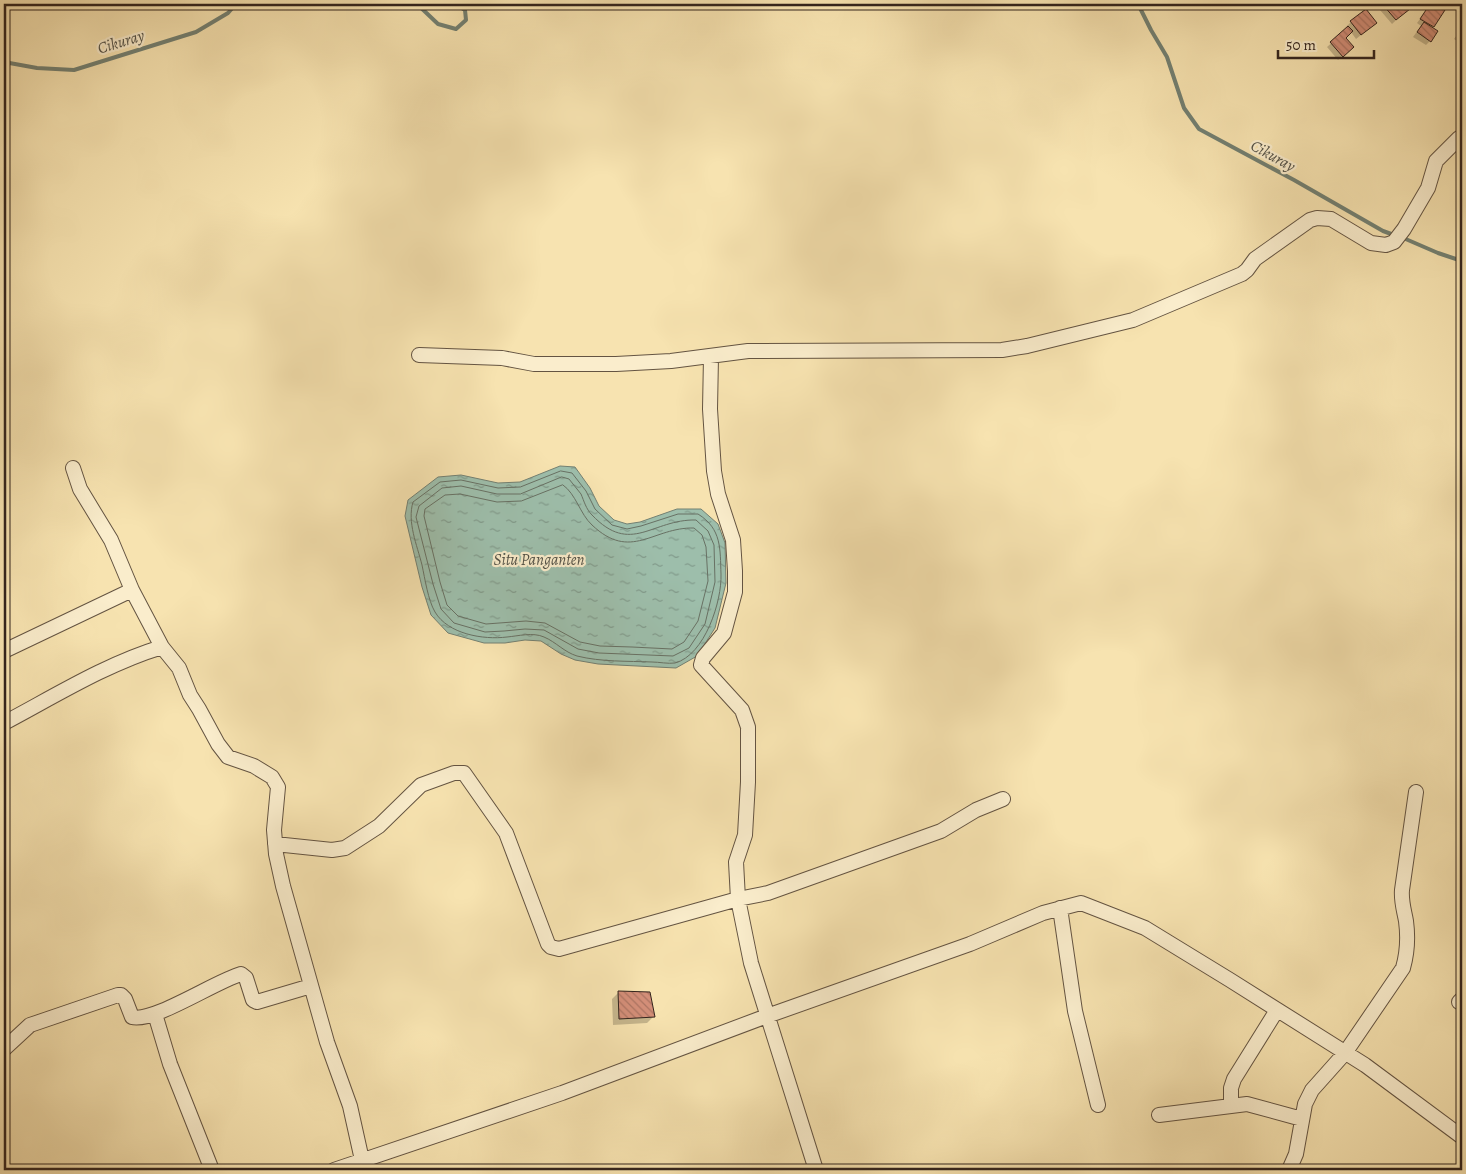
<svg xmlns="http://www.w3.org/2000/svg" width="1466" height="1174" font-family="Alegreya,serif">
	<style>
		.water { fill: url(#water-ripples); stroke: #738072 }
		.shadow { fill: #0003 }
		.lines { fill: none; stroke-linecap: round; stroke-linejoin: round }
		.shore { stroke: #687164; stroke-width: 1 }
		.stream { stroke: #738072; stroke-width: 4 }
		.building { fill: url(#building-back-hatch); stroke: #33241d }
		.minor-casing { stroke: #645442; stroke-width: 16 }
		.minor { stroke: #faedcc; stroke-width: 14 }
		.labels { text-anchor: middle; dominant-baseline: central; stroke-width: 4.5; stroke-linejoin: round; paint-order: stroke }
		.water-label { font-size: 16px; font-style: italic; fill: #535248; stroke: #faedcc }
	</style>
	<defs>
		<pattern id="water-ripples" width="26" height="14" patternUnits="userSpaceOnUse" patternTransform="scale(1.25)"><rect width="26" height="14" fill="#9dbeab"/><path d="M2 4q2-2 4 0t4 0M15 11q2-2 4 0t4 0" fill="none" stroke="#819a8b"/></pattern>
		<pattern id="building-back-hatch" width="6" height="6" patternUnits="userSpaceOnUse" patternTransform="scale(1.25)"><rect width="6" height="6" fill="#d38e78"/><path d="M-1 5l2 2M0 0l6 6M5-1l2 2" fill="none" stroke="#ac7462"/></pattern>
	</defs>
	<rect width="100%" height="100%" fill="#f7e3b0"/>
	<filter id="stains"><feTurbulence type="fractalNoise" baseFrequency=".004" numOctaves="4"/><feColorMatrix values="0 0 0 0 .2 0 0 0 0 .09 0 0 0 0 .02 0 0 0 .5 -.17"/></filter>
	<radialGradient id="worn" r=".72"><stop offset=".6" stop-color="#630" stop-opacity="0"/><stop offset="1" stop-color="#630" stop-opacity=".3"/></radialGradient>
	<!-- water -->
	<path class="water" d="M560,466L575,467L590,488L599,506L614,520L627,524L640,522L677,509H701L718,524L725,543L726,583L715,628L697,656L676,668L598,664L575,660L561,654L541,641L525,640L505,643H484L448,633L431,615L422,587L405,516L408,500L438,477L461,475L498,483L520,482Z"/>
	<!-- shadow -->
	<path class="shadow" d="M1387,4H1404L1408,9L1392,24L1380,10Z
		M1431,4L1443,11L1431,28L1430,41L1426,45L1413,37L1421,26L1417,23Z
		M1462,7V22L1456,18Z
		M1366,11L1371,27L1356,39L1351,32L1344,38L1352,47L1338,60L1327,47L1348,28L1347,26L1351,22Z
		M1462,28V44L1454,39Z
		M618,993L653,1017L647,1023L613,1025L612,999Z"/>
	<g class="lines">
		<!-- shore -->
		<path class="shore" d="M561,471L572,473L586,491L595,509L612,525L627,529L641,526L678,514H698C722,529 720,549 721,574C722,601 705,655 675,663C668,664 659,662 652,662C628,661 601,662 577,656C564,652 556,642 544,637C533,632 518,636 507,637C483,640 448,634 435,612C428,600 425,579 422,565C417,545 407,522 413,502L440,482L461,480L498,488L520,487Z
			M562,477L569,479C573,484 577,489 581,494C584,501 586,509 592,515C631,556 652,519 696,520L708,531L714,545L715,582L705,624L689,648L673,656L599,653L578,649L544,630L525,629L504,631L485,632L454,623L441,609L433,584L416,517L419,506L442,488L461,486L497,494H520Z
			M563,485C576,494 580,514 592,525C631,562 653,527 694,528L702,535L706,547L708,581L698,621L684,642L672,649L632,647L600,646L580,642L545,623L526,621L486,624L458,616L447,605L440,582L424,516L425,509L445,495L460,494L497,502L521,501Z"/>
		<!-- stream -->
		<path class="stream" d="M417,4L438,24L456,29L466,20L465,10L455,4
			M1138,4L1151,30L1167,57L1184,108L1199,129L1294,180L1383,231L1394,235
			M4,62L37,68L74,70L196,32L228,13L236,4
			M1401,237L1438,253L1462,261"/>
	</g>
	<!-- building -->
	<path class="building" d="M1385,4H1406L1410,9L1396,20L1383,5Z
		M1430,4H1434L1445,10L1434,27L1420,19Z
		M1366,9L1377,23L1361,35L1350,21Z
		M1424,22L1438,31L1431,42L1417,32Z
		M1348,26L1353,31L1346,38L1354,47L1343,57L1330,42Z
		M618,991L650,992L655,1017L619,1019Z"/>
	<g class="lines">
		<!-- minor casing -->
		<g class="minor-casing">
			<path id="minor" d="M419,355L502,358L534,364H616L671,361L748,351L1002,350L1027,346L1133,320L1242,274L1247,270L1255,259L1310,220L1317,218L1331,219L1371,243L1386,245L1394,242L1404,229L1428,188L1436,161L1459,138
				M711,357L710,409L714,471L718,494L733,540L735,571V592L724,633L703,658L701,665L742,710L748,727V782L745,835L736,862L738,899L751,963L816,1170
				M73,468L80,489L111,540L132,590L162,647L179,668L190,695L199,709L218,744L228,757L254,766L272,777L278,787L274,830L276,854L283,886L327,1042L350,1106L362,1160
				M4,651L132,590
				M4,723C55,696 106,664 162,647
				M275,844L332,850L345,848L379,826L421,785L454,773H464L506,833L548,944L551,947L559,949L738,899L768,893L941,831L976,810L1003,799
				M1060,908L1075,1011L1098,1105
				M1459,1002L1462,999
				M155,1014L170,1064L212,1170
				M4,1049L30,1025L118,995H121L125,999L132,1017C153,1023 216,981 241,974L246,978L253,1000L257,1002L311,986
				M1231,1106V1088L1234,1079L1277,1010
				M1159,1115L1247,1104L1302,1119
				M334,1170L562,1093L767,1016L970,944L1043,913L1081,903L1145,928L1230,980L1365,1065L1462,1137
				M1289,1170L1296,1154L1305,1104L1312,1090L1345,1053L1403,968C1407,954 1408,936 1406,921C1404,910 1401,901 1402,890L1416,792"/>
		</g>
		<!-- minor -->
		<use href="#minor" class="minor"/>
	</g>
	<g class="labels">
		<!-- water labels -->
		<g class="water-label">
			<text transform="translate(121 42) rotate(-17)">Cikuray</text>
			<text transform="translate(1273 156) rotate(29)">Cikuray</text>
			<text x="539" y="560">Situ Panganten</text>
		</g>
	</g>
	<!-- margin -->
	<rect width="1466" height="1174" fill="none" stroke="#f7e3b0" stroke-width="20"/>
	<rect x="5" y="5" width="1456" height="1164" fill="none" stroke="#33241d" stroke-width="2.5"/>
	<rect x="10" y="10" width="1446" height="1154" fill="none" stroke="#33241d"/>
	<!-- scale -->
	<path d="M1278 50v8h96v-8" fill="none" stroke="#33241d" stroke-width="2.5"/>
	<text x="1286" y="50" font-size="15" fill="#33241d" stroke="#faedcc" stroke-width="4" paint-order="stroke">50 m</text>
	<rect width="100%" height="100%" filter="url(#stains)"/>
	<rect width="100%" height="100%" fill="url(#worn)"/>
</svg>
